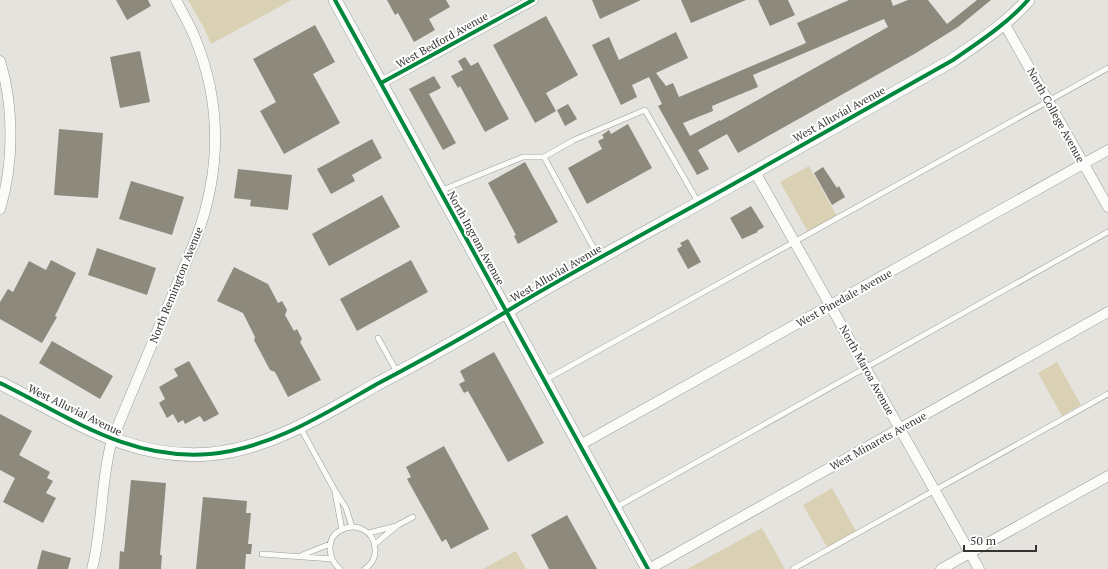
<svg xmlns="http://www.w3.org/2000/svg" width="1108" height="569" font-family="'PT Serif',serif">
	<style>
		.green { fill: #dad1b5 }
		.building { fill: #8d897c; fill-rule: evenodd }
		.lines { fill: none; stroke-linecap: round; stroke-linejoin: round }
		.lane-casing { stroke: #9a9a96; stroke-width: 6 }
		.street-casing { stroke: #9a9a96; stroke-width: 11 }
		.secondary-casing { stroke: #9a9a96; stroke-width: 14 }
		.lane { stroke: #fbfbfa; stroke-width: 5 }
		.street { stroke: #fbfbfa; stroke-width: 10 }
		.secondary { stroke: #fbfbfa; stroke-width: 13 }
		.cycleway-casing { stroke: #fff; stroke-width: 6 }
		.cycleway { stroke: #00873e; stroke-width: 4 }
		.labels { text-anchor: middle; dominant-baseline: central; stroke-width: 4; stroke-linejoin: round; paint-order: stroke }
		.street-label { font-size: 11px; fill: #353431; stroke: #fff }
	</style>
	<rect width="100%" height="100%" fill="#e4e3de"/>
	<!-- green -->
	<path class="green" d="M188,0H292L211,44L203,26Z
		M809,166L837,216L808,232L780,182Z
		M1057,362L1081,405L1062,416L1038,373Z
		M832,488L856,531L827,547L803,505Z
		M762,528L785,569H687Z
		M516,551L526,569H483Z"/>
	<!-- building -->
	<path class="building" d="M116,0H148L151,6L127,20Z
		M387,0H446L450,7L429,19L435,30L414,42L398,13L395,15Z
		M592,0H641L600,19Z
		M681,0H746L691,23Z
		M758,0H788L795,15L770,26Z
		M849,0H891L893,6L908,0H928L947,24L977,0H991L958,27L916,53L738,153L727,134L698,150L709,169L697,175L658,106L662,104L649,77L632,85L637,97L621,105L592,45L609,37L619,60L676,32L688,58L656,73L666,86L673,83L679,97L806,43L797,23ZM884,19L888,27L720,121V120L690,136L683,123L713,111L712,106L758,87L753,75Z
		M546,16L578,75L546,93L556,111L535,123L493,45Z
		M315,25L335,62L313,74L340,123L284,154L260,111L276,102L253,59Z
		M140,51L150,102L120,108L110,57Z
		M465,57L471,66L478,62L509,119L485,132L460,86L458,88L451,76L463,70L458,61Z
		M434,76L441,88L429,94L456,143L443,150L409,89Z
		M568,104L577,119L565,126L557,110Z
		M628,124L652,168L587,204L568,168L602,149L598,141L604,138L602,135L609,130L611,134Z
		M59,129L103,133L98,198L54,195Z
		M372,139L382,158L352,175L355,181L331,194L317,169Z
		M525,162L558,222L518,244L514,236L516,235L488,183Z
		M823,167L837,188L839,186L845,197L832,205L814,173Z
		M238,169L292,175L288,210L250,206L251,200L234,198Z
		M131,181L184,197L172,235L119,219Z
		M382,195L400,227L329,266L312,234Z
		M751,206L764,227L757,231L758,232L742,239L730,218Z
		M688,239L701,262L688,269L677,249L682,246L680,243Z
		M97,248L156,268L147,295L88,275Z
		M51,260L76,273L55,316L57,317L42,343L0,319V302L8,289L13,292L29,261L46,270Z
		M411,260L428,292L357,331L340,299Z
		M234,267L268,284L278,303L282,301L287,310L285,315L294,331L297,329L302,339L300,342L321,380L288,397L275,372L270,370L254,340L255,337L243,313L217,301Z
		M52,341L113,376L100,399L39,363Z
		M494,352L544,443L508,462L468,391L464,393L459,384L465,381L460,371Z
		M189,361L219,414L204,422L200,416L185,424L183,420L178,423L173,414L167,418L159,403L165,399L159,387L178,376L174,369Z
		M0,414L32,431L19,455L50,472L47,478L53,481L46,493L56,498L43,523L3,502L15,478L0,470Z
		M444,446L489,529L451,549L446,539L442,542L407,479L411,477L406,467Z
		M131,480L166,483L160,555H162L161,569H119L120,551L124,552Z
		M203,497L247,501L246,513H251L248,544H252L251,554H246L245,569H196Z
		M567,515L597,569H549L531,535Z
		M42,550L71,558L68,569H37Z"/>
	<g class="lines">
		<!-- lane casing -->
		<g class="lane-casing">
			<path id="lane" d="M544,157L599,258
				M440,191L523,157H544L574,140L645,110L698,202
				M378,338L397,372
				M545,380L1108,68
				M300,427L334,489L346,508L352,527
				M335,492L342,530
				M615,508L1108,232
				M369,533L396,526
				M375,544L398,525L413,517
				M262,554L332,559
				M300,556L330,544
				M340,569C328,559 325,538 341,530C356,522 374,531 375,548C376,557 372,564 365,569
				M793,569L1108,394"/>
		</g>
		<!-- street casing -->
		<g class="street-casing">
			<path id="street" d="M1004,23L1108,207
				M0,61C14,105 14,164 0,209
				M381,83L533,0
				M755,172L979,569
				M580,445L1108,150
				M92,569C103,527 100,482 112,440L197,236C221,170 222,104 195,38C190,25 182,12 176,0
				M649,569L1108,312
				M941,569L1108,476"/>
		</g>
		<!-- secondary casing -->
		<g class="secondary-casing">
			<path id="secondary" d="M335,0L648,569
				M0,383C70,417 128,461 210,454C272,448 324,414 377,384C426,358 475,331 522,302C590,262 660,225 728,187C803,145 878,102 953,60C979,42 1007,24 1028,0"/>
		</g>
		<!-- lane -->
		<use href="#lane" class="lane"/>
		<!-- street -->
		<use href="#street" class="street"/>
		<!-- secondary -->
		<use href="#secondary" class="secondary"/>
		<!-- cycleway casing -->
		<g class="cycleway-casing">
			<path id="cycleway" d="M335,0L648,569
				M381,83L533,0
				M0,383C70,417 128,461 210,454C272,448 324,414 377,384C426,358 475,331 522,302C590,262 660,225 728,187C803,145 878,102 953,60C979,42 1007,24 1028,0"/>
		</g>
		<!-- cycleway -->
		<use href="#cycleway" class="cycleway"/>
	</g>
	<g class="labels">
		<!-- street labels -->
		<g class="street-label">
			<text transform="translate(442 40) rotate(-29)">West Bedford Avenue</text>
			<text transform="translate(839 114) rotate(-29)">West Alluvial Avenue</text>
			<text transform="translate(1056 115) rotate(61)">North College Avenue</text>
			<text transform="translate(476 238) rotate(61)">North Ingram Avenue</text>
			<text transform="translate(556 273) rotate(-30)">West Alluvial Avenue</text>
			<text transform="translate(176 285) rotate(-68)">North Remington Avenue</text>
			<text transform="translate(844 298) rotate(-29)">West Pinedale Avenue</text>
			<text transform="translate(867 370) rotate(61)">North Maroa Avenue</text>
			<text transform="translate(75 410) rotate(26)">West Alluvial Avenue</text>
			<text transform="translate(878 441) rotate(-29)">West Minarets Avenue</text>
		</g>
	</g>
	<!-- scale -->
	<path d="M964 545v6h72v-6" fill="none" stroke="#353431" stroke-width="2"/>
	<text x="970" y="545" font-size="12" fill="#353431" stroke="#ffffff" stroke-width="3" paint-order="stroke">50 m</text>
</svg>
